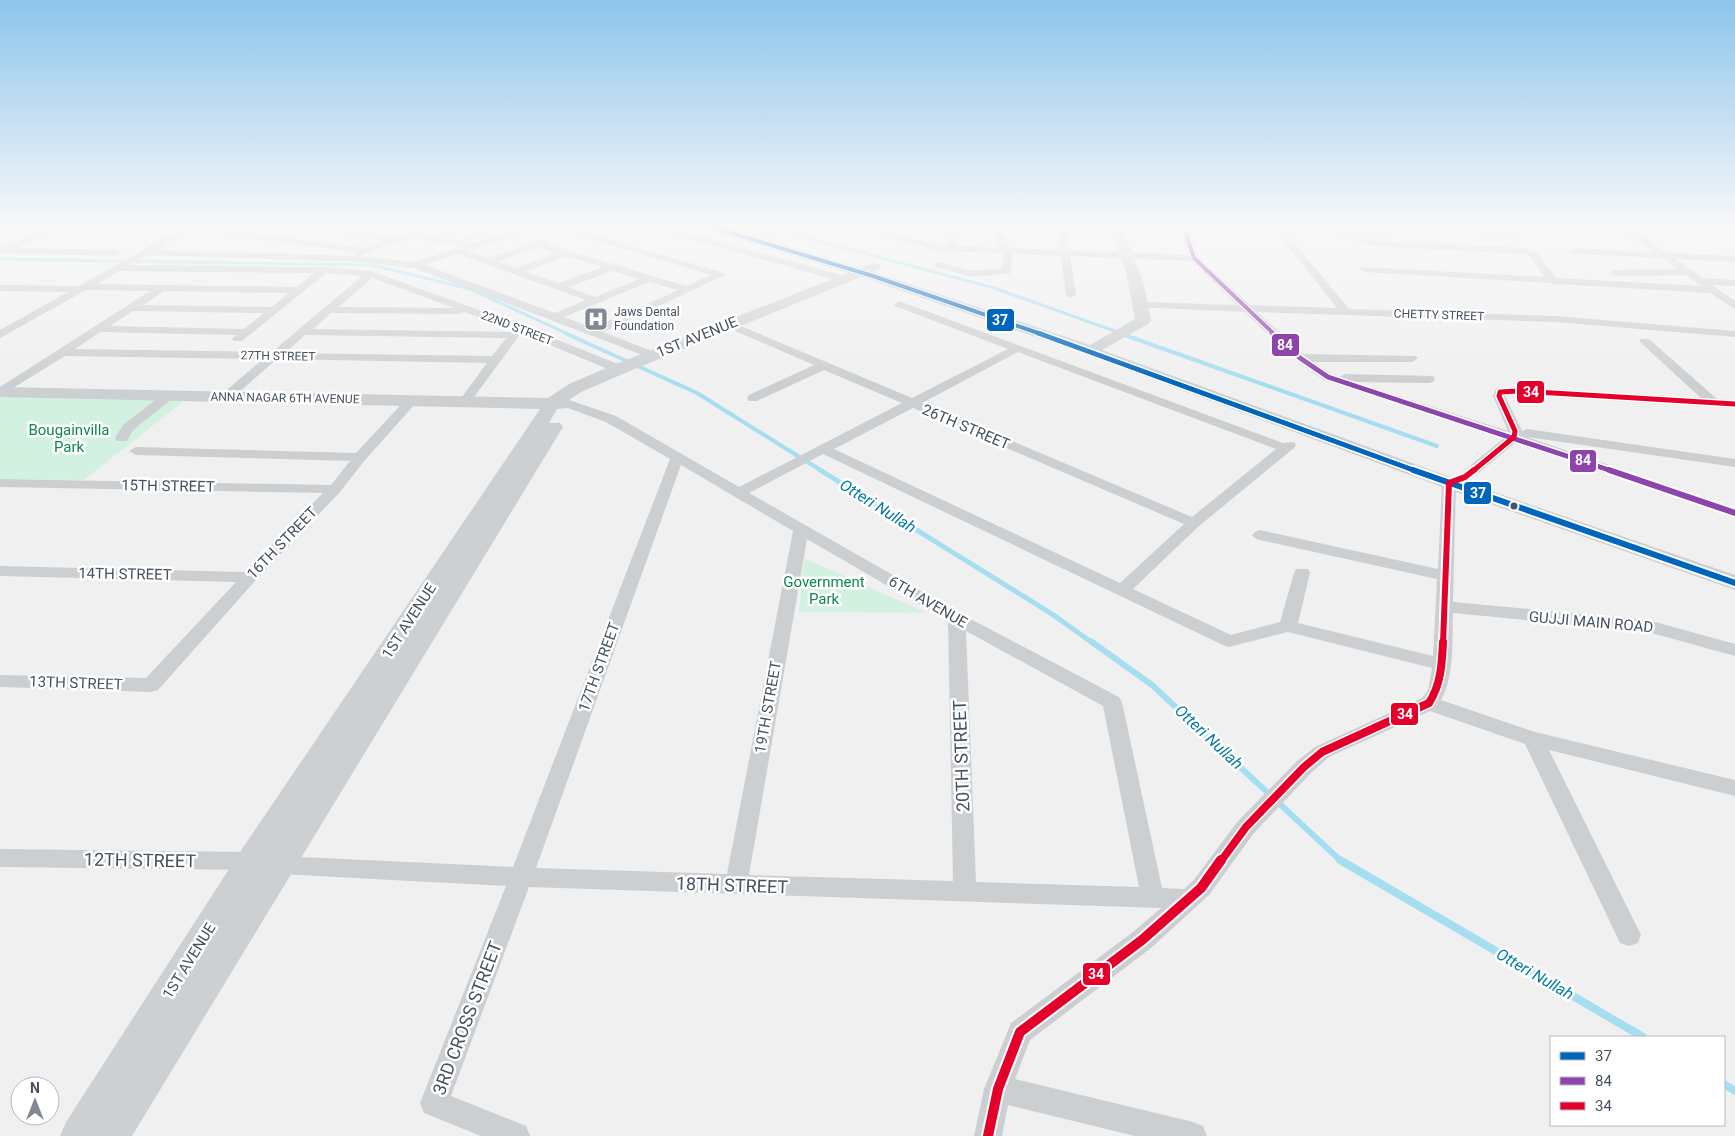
<svg xmlns="http://www.w3.org/2000/svg" width="1735" height="1136" font-family="Roboto,sans-serif">
	<style>
		.green { fill: #d3f1e0 }
		.lines { fill: none; stroke-linecap: round; stroke-linejoin: round }
		.stream-far4 { stroke: #a5def1; stroke-width: 3 }
		.stream-far3 { stroke: #a5def1; stroke-width: 4 }
		.stream-far2 { stroke: #a5def1; stroke-width: 5 }
		.stream-far1 { stroke: #a5def1; stroke-width: 6 }
		.stream { stroke: #a5def1; stroke-width: 8 }
		.street { fill: #cccfd1; fill-rule: evenodd }
		.secondary { fill: #cdd0d3; fill-rule: evenodd }
		.bus-1-far2-casing { stroke: #fff; stroke-width: 6 }
		.bus-1-far1-casing { stroke: #fff; stroke-width: 8 }
		.bus-1-casing { stroke: #fff; stroke-width: 10 }
		.bus-2-far2-casing { stroke: #fff; stroke-width: 6 }
		.bus-2-far1-casing { stroke: #fff; stroke-width: 8 }
		.bus-2-casing { stroke: #fff; stroke-width: 10 }
		.bus-3-far3-casing { stroke: #fff; stroke-width: 8 }
		.bus-3-far2-casing { stroke: #fff; stroke-width: 10 }
		.bus-3-far1-casing { stroke: #fff; stroke-width: 11 }
		.bus-3-casing { stroke: #fff; stroke-width: 14 }
		.bus-1-far2 { stroke: #0065bd; stroke-width: 4 }
		.bus-1-far1 { stroke: #0065bd; stroke-width: 5 }
		.bus-1 { stroke: #0065bd; stroke-width: 6 }
		.bus-2-far2 { stroke: #8e44ad; stroke-width: 4 }
		.bus-2-far1 { stroke: #8e44ad; stroke-width: 5 }
		.bus-2 { stroke: #8e44ad; stroke-width: 6 }
		.bus-3-far3 { stroke: #e4002b; stroke-width: 5 }
		.bus-3-far2 { stroke: #e4002b; stroke-width: 6 }
		.bus-3-far1 { stroke: #e4002b; stroke-width: 8 }
		.bus-3 { stroke: #e4002b; stroke-width: 10 }
		.bus-dot { fill: #46525f; stroke: #fff; stroke-width: 2 }
		.labels { text-anchor: middle; dominant-baseline: central; stroke-width: 5; stroke-linejoin: round; paint-order: stroke }
		.far-poi-label { font-size: 12px; fill: #46525f; stroke: #fff; text-anchor: start }
		.far-street-label { font-size: 12px; fill: #46525f; stroke: #fff }
		.street-label { font-size: 15px; fill: #46525f; stroke: #fff }
		.park-label { font-size: 15px; fill: #108651; stroke: #fff }
		.water-label { font-size: 16px; font-style: italic; fill: #047ba6; stroke: #fff }
		.near-street-label { font-size: 18px; fill: #46525f; stroke: #fff }
		.line-badge { stroke: #fff; stroke-width: 2 }
		.badge-label { font-size: 14px; text-anchor: middle; font-weight: bold; fill: #fff }
	</style>
	<rect width="100%" height="100%" fill="#f1f0f0"/>
	<!-- green -->
	<path class="green" d="M344,225H422L405,233Z
		M0,396L185,400L84,480L0,479Z
		M804,558L927,613L799,612Z"/>
	<g class="lines">
		<!-- stream-far4 -->
		<path class="stream-far4" d="M759,225L994,288L1123,334
			M0,259L372,265L470,289L568,334"/>
		<!-- stream-far3 -->
		<path class="stream-far3" d="M565,333L697,393L822,471
			M1119,333L1437,446"/>
		<!-- stream-far2 -->
		<path class="stream-far2" d="M820,470L1052,614L1094,644"/>
		<!-- stream-far1 -->
		<path class="stream-far1" d="M1092,642L1152,685L1341,861"/>
		<!-- stream -->
		<path class="stream" d="M1340,860L1643,1037
			M1724,1084L1735,1091"/>
		<!-- street -->
		<path class="street" d="M53,225H64L18,248L117,250L122,253L117,256L0,253V247H5Z
			M187,225L364,248L385,240L305,228L301,225H322L396,237L415,231L427,225H438L422,234L435,236L460,225H471L447,238L468,241L464,238L466,236L492,225H503L469,241L476,242L530,225H543L467,251L488,258L546,238L551,241L547,244L686,286L711,275L545,225H558L724,273L725,275L603,332L657,353L659,355L653,359L414,268L360,262L147,255L130,265L324,267L371,271L523,326L623,366L625,369L619,373L615,372L521,333L469,404L465,405L459,401L487,363L277,359L230,400L226,401L220,397L222,394L263,359L65,356L0,396V387L150,291L86,290L0,338V330L68,292L0,291V285L79,286ZM191,230L355,252V256L157,250ZM410,238L413,239L465,246L414,262L361,256C376,249 392,243 410,238ZM538,247L556,253L516,268L497,262ZM458,254L586,300L555,313L425,265ZM566,256L603,267L558,283L525,272ZM119,271L314,273L297,287L97,284ZM613,271L639,279L595,297L568,287ZM326,273L362,276L272,352L75,349L100,332L236,335L232,339L234,341H242ZM372,278L454,308L339,307ZM649,282L678,290L593,328L564,317ZM164,291L289,293L272,307L143,305ZM133,311L264,313L244,329L110,326ZM464,312L512,329L511,332L313,329L331,313L459,314ZM305,335L506,338L492,356L285,353Z
			M645,225H659L848,277L849,279L848,281H840L646,227Z
			M785,225H797L755,241L752,242L747,239Z
			M849,225H863L886,231L904,225H916L896,234L938,245L948,246L951,230L955,227L959,230L957,246L1000,248L994,234L999,231L1004,234L1010,248L1060,250L1057,228L1053,225H1065L1069,250L1188,255L1179,225H1187L1198,257L1250,305L1337,308L1279,235V231H1285L1349,309L1555,316L1735,331V337L1555,322L1257,312L1303,354L1416,356L1418,358L1412,362H1313L1332,374L1340,377L1345,374L1433,376L1435,379L1433,382L1429,383L1355,382L1508,431L1493,396L1496,389L1518,387L1701,398L1641,343L1639,341L1641,339H1649L1717,399L1735,400V408L1518,395L1505,396L1522,431L1527,429L1735,459V467L1527,437L1735,508V518L1516,442L1470,480L1456,485L1453,602L1648,620L1735,644V656L1648,632L1453,613C1452,641 1455,675 1441,700L1535,732L1735,780V796L1549,750L1641,935L1638,943L1629,946L1620,943L1525,744L1430,711L1329,757L1311,773L1254,833L1209,895L1151,948L1030,1040L1015,1079L1193,1122L1203,1126L1207,1136H1135L1008,1105L1002,1136H974L984,1089L1011,1023L1133,932L1161,908L529,887L451,1096L526,1126L530,1136H481L424,1113L420,1103L506,886L279,874L251,870L0,867V849L251,852L279,856L513,867L670,459L606,422L565,407L563,404L569,400L616,416L739,487L902,403L824,370L757,401H749L747,398L749,395L814,365L735,331L733,329L735,327H743L912,398L1008,349L895,306L894,304L899,301L1283,443L1294,442L1296,445L1294,448L1199,526L1133,589L1231,635L1280,622L1294,573L1296,569H1308L1310,573L1298,623L1433,656L1437,579L1260,540L1255,538L1252,535L1255,532L1260,530L1438,569L1442,483L1444,480L1460,474L1504,438L1324,380L1296,360L1244,312L1138,307L1137,305L1138,303L1142,302L1237,305L1191,261L1070,256L1076,295L1071,298L1066,295L1061,256L1012,254L1011,273L972,277L936,267L934,265L939,262L972,271L1003,268L1002,253L938,251L850,227ZM1018,352L1276,449L1192,517L922,403ZM913,408L1184,524L1120,583L834,449ZM823,454L1223,645L1229,647L1288,632L1432,668L1428,690L1422,698L1315,747L1297,761L1238,821L1193,881L1184,889L1162,888L1122,702L1119,697L963,615L749,493ZM681,465L793,531L727,874L536,868ZM807,539L948,621L953,881L749,875ZM966,631L1103,706L1139,887L976,882Z
			M1295,225H1304L1310,228L1385,230L1381,225H1390L1397,233L1395,235H1362L1370,240L1525,248L1536,252L1556,278L1701,286L1686,275L1615,276L1610,273L1615,270L1678,269L1663,258L1575,254L1570,251L1575,248L1654,252L1614,225H1624L1667,253L1735,256V262L1676,259L1703,278L1735,280V286L1712,285L1735,301V309L1710,293L1558,284L1554,285L1550,283L1364,272L1359,269L1361,267L1545,277L1530,256L1524,254L1369,246L1360,243L1352,235L1303,233L1300,232Z
			M1471,225H1481L1490,232L1507,233L1500,225H1509L1520,236L1515,239L1488,238Z
			M168,392L174,396L172,399L133,430L127,441H117L115,438L123,425L164,393Z
			M412,396L416,397L418,400L416,403L365,460L340,492L255,581L158,690L151,692L0,687V675L146,678L236,582L0,576V566L245,572L323,493L0,487V479L331,485L350,461L136,455L129,451L136,447L356,453L408,397Z"/>
		<!-- secondary -->
		<path class="secondary" d="M699,225H718L860,268L874,263L879,264L881,267L874,272L1090,345L1135,319L1126,272L1109,225H1121L1144,284L1151,321L1148,324L1102,350L1456,479L1735,575V590L1442,487L1085,354L861,277L625,373L581,392L569,400L572,404L569,408L557,409L549,423H560L563,427L132,1136H60L66,1122L240,852L540,409L0,397V387L548,398L569,384L613,365L848,273L701,228Z"/>
		<!-- bus-1-far2 casing -->
		<g class="bus-1-far2-casing">
			<path id="bus-1-far2" d="M705,225L873,276L1041,334"/>
		</g>
		<!-- bus-1-far1 casing -->
		<g class="bus-1-far1-casing">
			<path id="bus-1-far1" d="M1038,333L1416,471"/>
		</g>
		<!-- bus-1 casing -->
		<g class="bus-1-casing">
			<path id="bus-1" d="M1413,470L1735,583"/>
		</g>
		<!-- bus-2-far2 casing -->
		<g class="bus-2-far2-casing">
			<path id="bus-2-far2" d="M1183,225L1194,258L1274,334"/>
		</g>
		<!-- bus-2-far1 casing -->
		<g class="bus-2-far1-casing">
			<path id="bus-2-far1" d="M1272,333L1300,358L1328,377L1612,471"/>
		</g>
		<!-- bus-2 casing -->
		<g class="bus-2-casing">
			<path id="bus-2" d="M1609,470L1735,513"/>
		</g>
		<!-- bus-3-far3 casing -->
		<g class="bus-3-far3-casing">
			<path id="bus-3-far3" d="M1473,471L1514,437L1515,431L1499,396L1500,392L1518,391L1735,404"/>
		</g>
		<!-- bus-3-far2 casing -->
		<g class="bus-3-far2-casing">
			<path id="bus-3-far2" d="M1443,644L1449,483L1465,477L1474,470"/>
		</g>
		<!-- bus-3-far1 casing -->
		<g class="bus-3-far1-casing">
			<path id="bus-3-far1" d="M1221,861L1246,827L1304,767L1322,752L1429,703C1441,684 1442,664 1443,642"/>
		</g>
		<!-- bus-3 casing -->
		<g class="bus-3-casing">
			<path id="bus-3" d="M988,1136L998,1089L1020,1032L1142,940L1201,888L1221,860"/>
		</g>
		<!-- bus-1-far2 -->
		<use href="#bus-1-far2" class="bus-1-far2"/>
		<!-- bus-1-far1 -->
		<use href="#bus-1-far1" class="bus-1-far1"/>
		<!-- bus-1 -->
		<use href="#bus-1" class="bus-1"/>
		<!-- bus-2-far2 -->
		<use href="#bus-2-far2" class="bus-2-far2"/>
		<!-- bus-2-far1 -->
		<use href="#bus-2-far1" class="bus-2-far1"/>
		<!-- bus-2 -->
		<use href="#bus-2" class="bus-2"/>
		<!-- bus-3-far3 -->
		<use href="#bus-3-far3" class="bus-3-far3"/>
		<!-- bus-3-far2 -->
		<use href="#bus-3-far2" class="bus-3-far2"/>
		<!-- bus-3-far1 -->
		<use href="#bus-3-far1" class="bus-3-far1"/>
		<!-- bus-3 -->
		<use href="#bus-3" class="bus-3"/>
	</g>
	<!-- sky -->
	<linearGradient id="sky" x2="0" y2="1"><stop stop-color="#8dc5ec"/><stop offset="0.59" stop-color="#f9f8f8"/><stop offset="1" stop-color="#f9f8f8" stop-opacity="0"/></linearGradient>
	<rect width="1735" height="384" fill="url(#sky)"/>
	<!-- icons -->
	<defs>
		<g id="hospital-square" transform="scale(1.25)"><rect x="-9" y="-9" width="18" height="18" rx="4" fill="#828992" stroke="#fff"/><path d="M-5-5h3v3.5h4V-5h3V5h-3V1.5h-4V5h-3Z" fill="#fff"/></g>
	</defs>
	<g fill-rule="evenodd">
		<use href="#hospital-square" x="596" y="319"/>
	</g>
	<!-- markers -->
	<circle class="bus-dot" cx="1514" cy="506" r="4.5"/>
	<g class="labels">
		<!-- far-poi labels -->
		<g class="far-poi-label">
			<text x="614" y="312">Jaws Dental<tspan x="614" dy="14">Foundation</tspan></text>
		</g>
		<!-- far-street labels -->
		<g class="far-street-label">
			<text transform="translate(1439 315) rotate(2)">CHETTY STREET</text>
			<text transform="translate(517 328) rotate(21)">22ND STREET</text>
			<text transform="translate(278 356) rotate(1)">27TH STREET</text>
			<text transform="translate(285 398) rotate(1)">ANNA NAGAR 6TH AVENUE</text>
		</g>
		<!-- street labels -->
		<g class="street-label">
			<text transform="translate(697 337) rotate(-22)">1ST AVENUE</text>
			<text transform="translate(966 427) rotate(23)">26TH STREET</text>
			<text transform="translate(168 486) rotate(1)">15TH STREET</text>
			<text transform="translate(282 543) rotate(-46)">16TH STREET</text>
			<text transform="translate(125 574) rotate(1)">14TH STREET</text>
			<text transform="translate(928 602) rotate(30)">6TH AVENUE</text>
			<text transform="translate(409 621) rotate(-57)">1ST AVENUE</text>
			<text transform="translate(1591 622) rotate(5)">GUJJI MAIN ROAD</text>
			<text transform="translate(599 667) rotate(-70)">17TH STREET</text>
			<text transform="translate(76 683) rotate(2)">13TH STREET</text>
			<text transform="translate(768 707) rotate(-80)">19TH STREET</text>
			<text transform="translate(189 961) rotate(-58)">1ST AVENUE</text>
		</g>
		<!-- park labels -->
		<g class="park-label">
			<text x="69" y="430">Bougainvilla<tspan x="69" dy="17">Park</tspan></text>
			<text x="824" y="582">Government<tspan x="824" dy="17">Park</tspan></text>
		</g>
		<!-- water labels -->
		<g class="water-label">
			<text transform="translate(878 506) rotate(32)">Otteri Nullah</text>
			<text transform="translate(1209 737) rotate(43)">Otteri Nullah</text>
			<text transform="translate(1535 974) rotate(30)">Otteri Nullah</text>
		</g>
		<!-- near-street labels -->
		<g class="near-street-label">
			<text transform="translate(961 756) rotate(-92)">20TH STREET</text>
			<text transform="translate(140 860) rotate(1)">12TH STREET</text>
			<text transform="translate(732 885) rotate(2)">18TH STREET</text>
			<text transform="translate(467 1018) rotate(-69)">3RD CROSS STREET</text>
		</g>
	</g>
	<g class="line-badge">
		<rect x="986" y="308" width="29" height="24" rx="5" fill="#0065bd"/>
		<rect x="1271" y="333" width="29" height="24" rx="5" fill="#8e44ad"/>
		<rect x="1516" y="380" width="29" height="24" rx="5" fill="#e4002b"/>
		<rect x="1569" y="449" width="28" height="24" rx="5" fill="#8e44ad"/>
		<rect x="1463" y="481" width="29" height="24" rx="5" fill="#0065bd"/>
		<rect x="1390" y="702" width="29" height="24" rx="5" fill="#e4002b"/>
		<rect x="1082" y="962" width="29" height="24" rx="5" fill="#e4002b"/>
	</g>
	<g class="badge-label">
		<text x="1000" y="325">37</text>
		<text x="1285" y="350">84</text>
		<text x="1531" y="397">34</text>
		<text x="1583" y="465">84</text>
		<text x="1478" y="498">37</text>
		<text x="1405" y="719">34</text>
		<text x="1096" y="979">34</text>
	</g>
	<!-- legend -->
	<rect x="1550" y="1036" width="175" height="90" fill="#ffffff" stroke="#b5babf"/>
	<rect x="1560" y="1052" width="25" height="8" fill="#0065bd" stroke="#b5babf"/>
	<text x="1595" y="1061" font-size="15" fill="#46525f">37</text>
	<rect x="1560" y="1077" width="25" height="8" fill="#8e44ad" stroke="#b5babf"/>
	<text x="1595" y="1086" font-size="15" fill="#46525f">84</text>
	<rect x="1560" y="1102" width="25" height="8" fill="#e4002b" stroke="#b5babf"/>
	<text x="1595" y="1111" font-size="15" fill="#46525f">34</text>
	<!-- north arrow -->
	<g transform="translate(35 1101)"><circle r="24" fill="#ffffff" stroke="#b5babf"/>
	<path d="M0-4L9 19L0 12L-9 19Z" fill="#828992"/>
	<text y="-8" font-size="14" font-weight="bold" text-anchor="middle" fill="#46525f">N</text>
	</g>
</svg>
